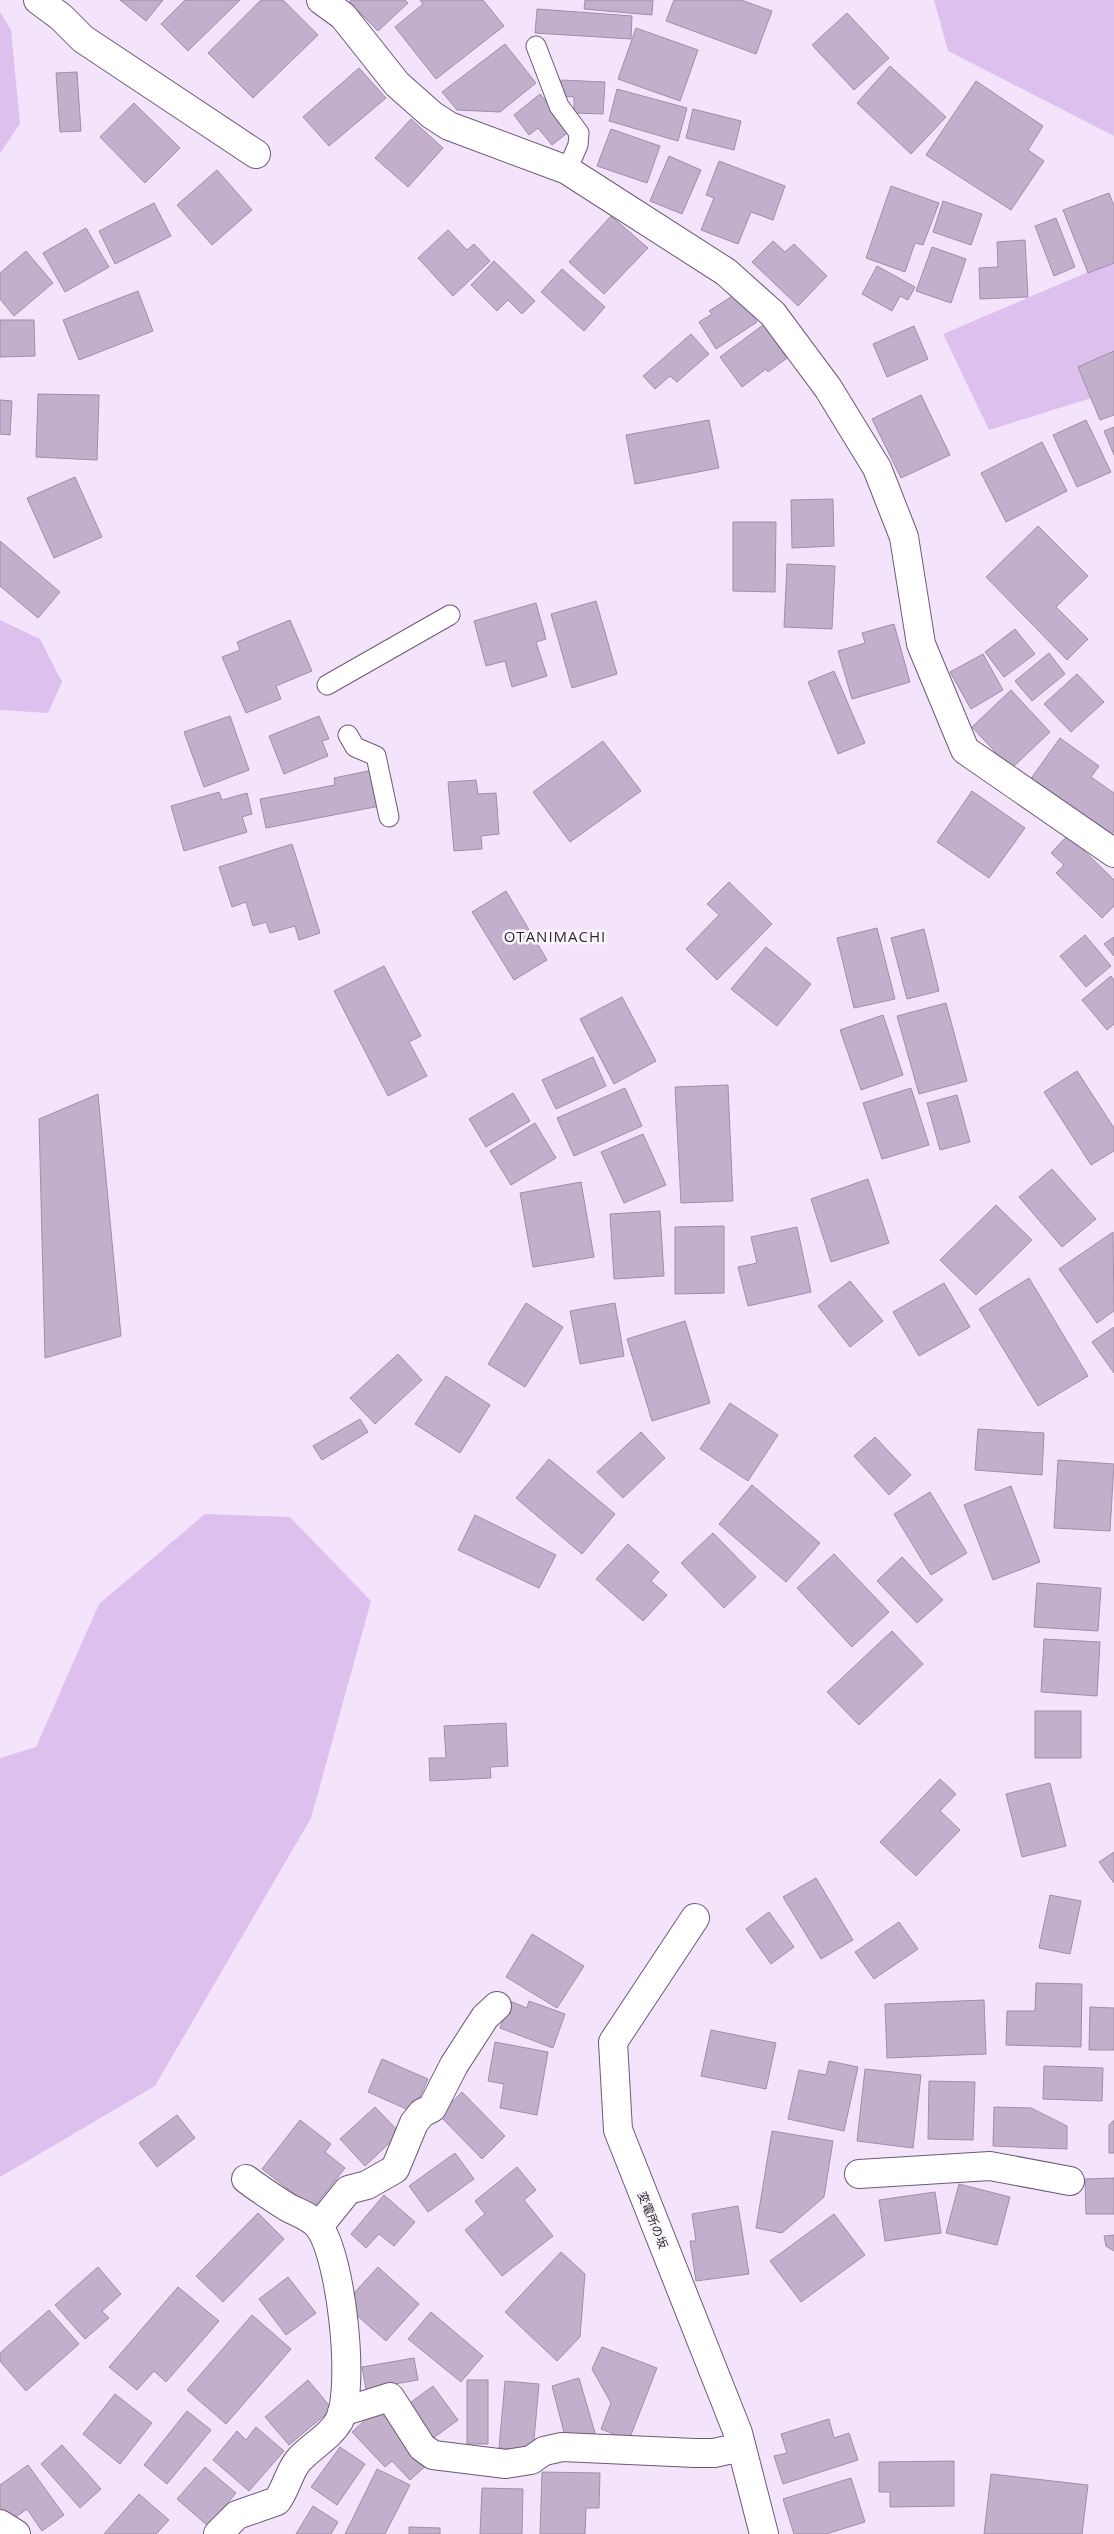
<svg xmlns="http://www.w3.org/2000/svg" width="1114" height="2534" font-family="'Open Sans','Noto Sans JP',sans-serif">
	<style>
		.green { fill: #dec0ee }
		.building { fill: #c2afcc; stroke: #a08daa }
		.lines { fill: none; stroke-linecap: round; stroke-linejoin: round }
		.lane-casing { stroke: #6b5a74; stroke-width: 21 }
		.street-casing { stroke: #6b5a74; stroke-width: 30 }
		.lane { stroke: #fff; stroke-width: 19 }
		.street { stroke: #fff; stroke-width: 28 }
		.labels { text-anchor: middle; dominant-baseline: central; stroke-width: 5; stroke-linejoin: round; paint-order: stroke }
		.street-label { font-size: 12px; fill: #302834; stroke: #faf6fc }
		.quarter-label { font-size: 15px; letter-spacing: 1px; fill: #302834; stroke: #faf6fc }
	</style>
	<rect width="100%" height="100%" fill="#f3e4fc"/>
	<!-- green -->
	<path class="green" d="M934,0H1114V136L948,51Z
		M0,12L11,30L20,124L0,153Z
		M1114,261V391L989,430L943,334Z
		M0,620L40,639L62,682L48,713L0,710Z
		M205,1514L290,1517L371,1601L311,1818L155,2086L0,2177V1758L36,1747L99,1604Z"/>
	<!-- building -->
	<path class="building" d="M120,0H163L146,21Z
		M185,0H240L188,51L161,24Z
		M261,0H283L318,35L253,98L208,53Z
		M351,0H405L408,3L378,31L349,2Z
		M420,0H483L504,26L436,79L395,27L423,4Z
		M585,0H653L652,15L584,9Z
		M674,0H741L772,11L756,54L666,21Z
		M537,9L632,16L631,39L535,33Z
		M847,13L889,58L854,90L812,45Z
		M636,28L698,50L680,101L618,79Z
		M505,44L536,83L500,112L457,110L442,92Z
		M890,66L946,117L911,154L857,103Z
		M359,68L386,98L329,146L303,117Z
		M77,72L81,131L60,132L56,73Z
		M561,80L605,82L603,114L574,113V97L560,96Z
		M976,81L1043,126L1028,150L1044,161L1011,210L926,155Z
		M617,89L687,108L678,141L609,121Z
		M540,94L570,131L552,145L538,128L529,135L514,115Z
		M134,103L180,148L145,183L100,137Z
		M693,109L741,121L734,150L686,138Z
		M411,119L443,148L408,187L375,158Z
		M611,129L660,146L647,183L597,166Z
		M669,156L701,170L682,214L650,201Z
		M719,161L785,186L773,220L751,212L738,244L701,230L714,198L706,195Z
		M217,170L252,210L212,245L177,205Z
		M891,186L939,203L923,245L915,243L905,272L866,258Z
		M1109,193L1114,206V263L1088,273L1063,210Z
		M943,201L982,214L971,245L933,232Z
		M154,203L171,236L115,264L99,231Z
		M611,216L648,248L604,294L569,262Z
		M1056,218L1075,267L1054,276L1035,226Z
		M86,228L109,267L65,292L43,253Z
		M448,230L467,250L474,244L490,261L453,296L418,258Z
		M1025,240L1028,297L980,299L979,268L998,267L997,242Z
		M773,241L785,252L794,244L827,276L798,306L752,262Z
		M932,247L966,259L951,303L916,291Z
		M26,251L53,283L14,316L0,299V273Z
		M494,261L535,301L522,314L508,300L497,311L471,285Z
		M877,266L915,287L908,300L900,296L892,311L862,294Z
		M562,269L605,307L584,331L541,292Z
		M138,291L153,331L79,360L63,320Z
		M737,293L757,322L716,349L699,322L712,314L709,311Z
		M0,320H34L35,356L0,357Z
		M763,325L787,358L768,372L766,369L742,387L720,357Z
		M914,326L928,359L887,377L873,344Z
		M691,334L709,354L677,382L670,376L655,389L643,376Z
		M1114,351V415L1100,420L1078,367Z
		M38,394L99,395L97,460L36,457Z
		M921,395L950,455L901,478L872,419Z
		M0,400L12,401L10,435L0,434Z
		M709,420L719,468L635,484L626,435Z
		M1086,420L1111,472L1077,487L1053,435Z
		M1114,427V455L1104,431Z
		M1042,442L1067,491L1006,522L981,473Z
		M75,477L102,537L54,558L27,498Z
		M833,499L834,546L792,548L791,500Z
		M733,522H776L775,592L733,591Z
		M1038,526L1088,576L1056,607L1088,639L1067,660L986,577Z
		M0,541L60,592L38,618L0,586Z
		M787,564L835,566L832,629L784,627Z
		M596,601L617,674L572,688L551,614Z
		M536,603L546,639L536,642L547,676L512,687L505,661L486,666L474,621Z
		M290,620L312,671L276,686L281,699L246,713L222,657L240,650L237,642Z
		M894,624L910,682L852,699L838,651L865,643L862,633Z
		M1015,629L1035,654L1004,677L985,652Z
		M1049,653L1065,674L1032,701L1015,681Z
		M983,654L1003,690L971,709L950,672Z
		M834,671L865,743L838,754L808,682Z
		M1077,674L1104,702L1071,732L1044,704Z
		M1011,690L1050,732L1011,769L972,727Z
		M230,716L249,770L204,787L184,732Z
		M319,716L329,739L322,741L328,756L284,774L269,736Z
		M1060,738L1099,766L1091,777L1114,793V831L1110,837L1030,780Z
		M603,741L641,791L570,842L533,792Z
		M373,770L380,806L266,828L260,799L335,785L334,778Z
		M476,780L478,794L496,793L499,834L481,836L482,849L454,851L448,782Z
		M972,791L1025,828L989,878L937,842Z
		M219,792L222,800L247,793L252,814L242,817L247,832L184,851L171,806Z
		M1068,835L1114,880V906L1102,918L1056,873L1064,865L1051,853Z
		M292,844L320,933L299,940L295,926L270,933L266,922L253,926L246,902L232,907L219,867Z
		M729,882L772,924L717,980L686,949L719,915L707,904Z
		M506,891L547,960L514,980L472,912Z
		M877,928L895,999L854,1008L837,938Z
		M924,929L939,991L907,999L891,938Z
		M1085,935L1111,966L1086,987L1060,956Z
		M1114,937V956L1104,944Z
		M766,947L811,984L777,1026L731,989Z
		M384,966L421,1036L409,1042L427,1076L388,1096L334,991Z
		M1111,976L1114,980V1024L1107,1030L1082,1000Z
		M622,997L656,1061L614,1084L580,1019Z
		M946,1003L967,1081L919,1094L897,1016Z
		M883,1015L903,1075L861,1090L840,1030Z
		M593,1057L606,1086L556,1109L542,1080Z
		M1077,1071L1114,1128V1151L1091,1165L1044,1092Z
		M728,1085L733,1201L681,1203L675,1087Z
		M625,1088L642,1126L574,1156L557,1118Z
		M911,1088L929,1145L882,1159L863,1103Z
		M513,1093L530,1121L486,1147L469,1119Z
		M98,1094L121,1336L45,1358L39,1119Z
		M957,1095L970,1142L940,1150L927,1103Z
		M535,1123L556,1158L511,1185L490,1151Z
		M643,1134L666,1185L624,1203L601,1152Z
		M1052,1169L1096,1219L1062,1247L1019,1197Z
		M868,1179L889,1243L831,1262L811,1199Z
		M581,1182L594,1257L533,1267L520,1193Z
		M996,1205L1032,1240L976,1295L940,1260Z
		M660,1211L664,1276L614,1279L610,1214Z
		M724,1226V1293L675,1294V1227Z
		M797,1227L811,1292L748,1306L738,1267L757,1263L751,1237Z
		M1113,1232L1114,1311L1097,1323L1059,1269Z
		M1029,1278L1088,1376L1038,1406L979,1309Z
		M850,1281L883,1321L850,1347L818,1306Z
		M944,1283L970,1327L919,1356L893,1312Z
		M526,1303L563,1327L525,1387L488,1364Z
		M615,1303L624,1356L580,1364L570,1311Z
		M685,1321L710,1403L652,1421L627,1339Z
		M1114,1327V1373L1092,1342Z
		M398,1354L422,1380L375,1424L350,1398Z
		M446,1376L490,1405L460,1453L415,1424Z
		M730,1403L778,1435L748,1481L700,1449Z
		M360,1419L368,1432L322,1460L313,1446Z
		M978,1429L1044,1433L1042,1475L975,1470Z
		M641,1432L665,1458L623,1498L597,1472Z
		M875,1437L911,1475L889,1495L854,1456Z
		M549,1459L615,1514L582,1554L516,1498Z
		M1058,1460L1114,1464L1110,1531L1054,1528Z
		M752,1485L820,1543L786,1582L719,1524Z
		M1011,1486L1040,1562L993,1580L964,1505Z
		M930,1492L967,1553L931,1575L894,1514Z
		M475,1515L556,1555L539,1588L458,1550Z
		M713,1533L756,1577L724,1608L681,1563Z
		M628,1544L659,1572L651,1581L667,1595L643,1621L596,1579Z
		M834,1554L889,1612L852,1647L797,1588Z
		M902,1557L943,1600L917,1623L877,1581Z
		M1037,1583L1101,1588L1098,1631L1034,1627Z
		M892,1631L923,1664L859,1725L827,1692Z
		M1044,1639L1100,1642L1097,1696L1041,1692Z
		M1035,1711H1081V1758H1035Z
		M506,1723L508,1766L490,1767L491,1778L430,1781L429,1758H446L444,1726Z
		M940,1779L956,1794L940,1811L960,1830L916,1876L880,1842Z
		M1050,1783L1066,1846L1022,1857L1006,1794Z
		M1114,1852V1883L1099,1862Z
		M816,1878L853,1940L821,1959L783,1897Z
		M1050,1895L1081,1901L1070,1954L1039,1948Z
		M769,1912L794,1947L771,1964L746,1929Z
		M899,1922L918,1949L874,1979L855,1952Z
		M532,1934L584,1966L557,2008L506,1977Z
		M1036,1983L1082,1984L1081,2047L1006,2045L1007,2011H1035Z
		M984,2000L986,2054L887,2058L885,2004Z
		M510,2001L527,2008L529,2001L565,2014L553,2048L500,2028Z
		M1090,2007L1114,2008V2050H1089Z
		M711,2030L776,2043L766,2089L701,2076Z
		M495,2042L548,2052L537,2115L500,2108L504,2084L488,2081Z
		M382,2059L428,2079L413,2112L368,2092Z
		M829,2061L858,2067L844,2131L788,2119L799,2070L826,2075Z
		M1044,2066L1103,2068L1102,2101L1043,2099Z
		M865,2069L921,2075L913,2148L857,2141Z
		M929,2081L975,2082L973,2140L928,2139Z
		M462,2092L505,2136L482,2159L439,2115Z
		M375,2107L400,2133L365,2166L340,2139Z
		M994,2107L1031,2108L1067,2126V2149L993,2146Z
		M177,2115L195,2138L157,2167L139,2143Z
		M300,2120L331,2144L325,2152L345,2168L313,2208L262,2169Z
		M1114,2120V2153H1109V2125Z
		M772,2131L833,2141L824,2197L782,2233L756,2228Z
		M455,2153L474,2179L428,2212L409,2186Z
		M517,2167L536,2190L524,2200L553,2236L502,2276L465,2230L485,2214L475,2201Z
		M1114,2178V2214H1086L1085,2179Z
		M959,2184L1010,2197L997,2245L946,2233Z
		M935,2192L941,2233L885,2241L879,2200Z
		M384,2195L415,2222L394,2246L379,2234L366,2248L351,2234Z
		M738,2206L749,2274L696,2281L690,2241H696L692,2214Z
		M258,2213L284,2239L223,2302L196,2276Z
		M834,2214L865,2255L801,2302L770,2261Z
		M1114,2235V2251L1106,2246L1104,2236Z
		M561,2252L585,2274L580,2337L557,2361L505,2312Z
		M98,2267L121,2294L102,2311L109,2318L85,2339L55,2305Z
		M378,2267L419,2304L386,2341L344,2304Z
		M288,2277L316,2313L286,2335L259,2299Z
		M178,2287L219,2321L166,2382L154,2371L137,2390L109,2367Z
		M49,2310L79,2344L26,2391L0,2361V2353Z
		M431,2312L483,2356L461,2382L408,2339Z
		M252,2315L291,2349L226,2424L187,2390Z
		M602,2347L657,2368L629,2440L601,2429L611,2403L592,2369Z
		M414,2358L418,2380L366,2389L362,2367Z
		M579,2378L595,2433L566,2440L552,2386Z
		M308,2380L332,2409L289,2445L265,2417Z
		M467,2380H488V2444H467Z
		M505,2381L539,2384L533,2451L499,2448Z
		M433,2386L458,2420L432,2439L407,2405Z
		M115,2394L152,2423L120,2464L83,2434Z
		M377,2409L429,2463L410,2480L392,2461L385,2467L352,2432Z
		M187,2411L211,2430L167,2484L144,2465Z
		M829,2419L834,2438L849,2433L858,2460L783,2484L774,2456L787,2453L781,2434Z
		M256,2427L284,2451L249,2491L213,2460L237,2431L246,2440Z
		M62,2445L101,2489L80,2508L41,2464Z
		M340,2447L365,2464L337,2505L311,2487Z
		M954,2461V2506L890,2507V2492H879V2462Z
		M28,2465L64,2515L42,2531L27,2509L10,2521L0,2507V2485Z
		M205,2467L236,2493L208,2526L177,2499Z
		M377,2469L410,2485L385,2534H345Z
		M542,2472L600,2473L599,2508H586L585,2534H540Z
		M991,2474L1088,2485L1082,2534H984Z
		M851,2478L865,2522L826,2534H794L783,2499Z
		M482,2488L523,2489L522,2534H480Z
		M139,2494L169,2520L156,2534H104Z
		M313,2506L338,2522L331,2534H296Z
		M409,2527L440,2528V2534H409Z"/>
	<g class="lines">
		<!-- lane casing -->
		<g class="lane-casing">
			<path id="lane" d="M536,46L559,106L579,133L578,145L567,170
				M327,685L450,615
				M348,735L355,747L376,756L389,817"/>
		</g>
		<!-- street casing -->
		<g class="street-casing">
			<path id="street" d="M38,0L61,17L83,39L256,154
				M321,0L343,16L397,84L432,115L449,126L567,170L726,272L773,314L828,388L877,468L904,537L921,644L965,750L1114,853
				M695,1918L613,2042L618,2130L738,2433L764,2534
				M859,2174L990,2166L1070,2181
				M319,2226L348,2190L367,2185L395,2169L414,2123L422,2113L432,2108L454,2065L485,2017L497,2006
				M342,2412L390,2397L422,2447L433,2455L506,2464L531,2460L544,2451L562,2447L695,2453H714L741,2447
				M0,2524L16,2534
				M218,2534L237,2515L277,2501C286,2489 289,2472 298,2461C310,2447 330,2437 339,2421C356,2388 341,2256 319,2227C312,2217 298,2213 287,2207C273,2198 259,2189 246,2179"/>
		</g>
		<!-- lane -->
		<use href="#lane" class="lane"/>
		<!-- street -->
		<use href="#street" class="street"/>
	</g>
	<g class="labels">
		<!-- street labels -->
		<g class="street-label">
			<text transform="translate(653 2220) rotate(68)">変電所の坂</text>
		</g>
		<!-- quarter labels -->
		<g class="quarter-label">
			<text x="555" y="936">OTANIMACHI</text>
		</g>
	</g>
</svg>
